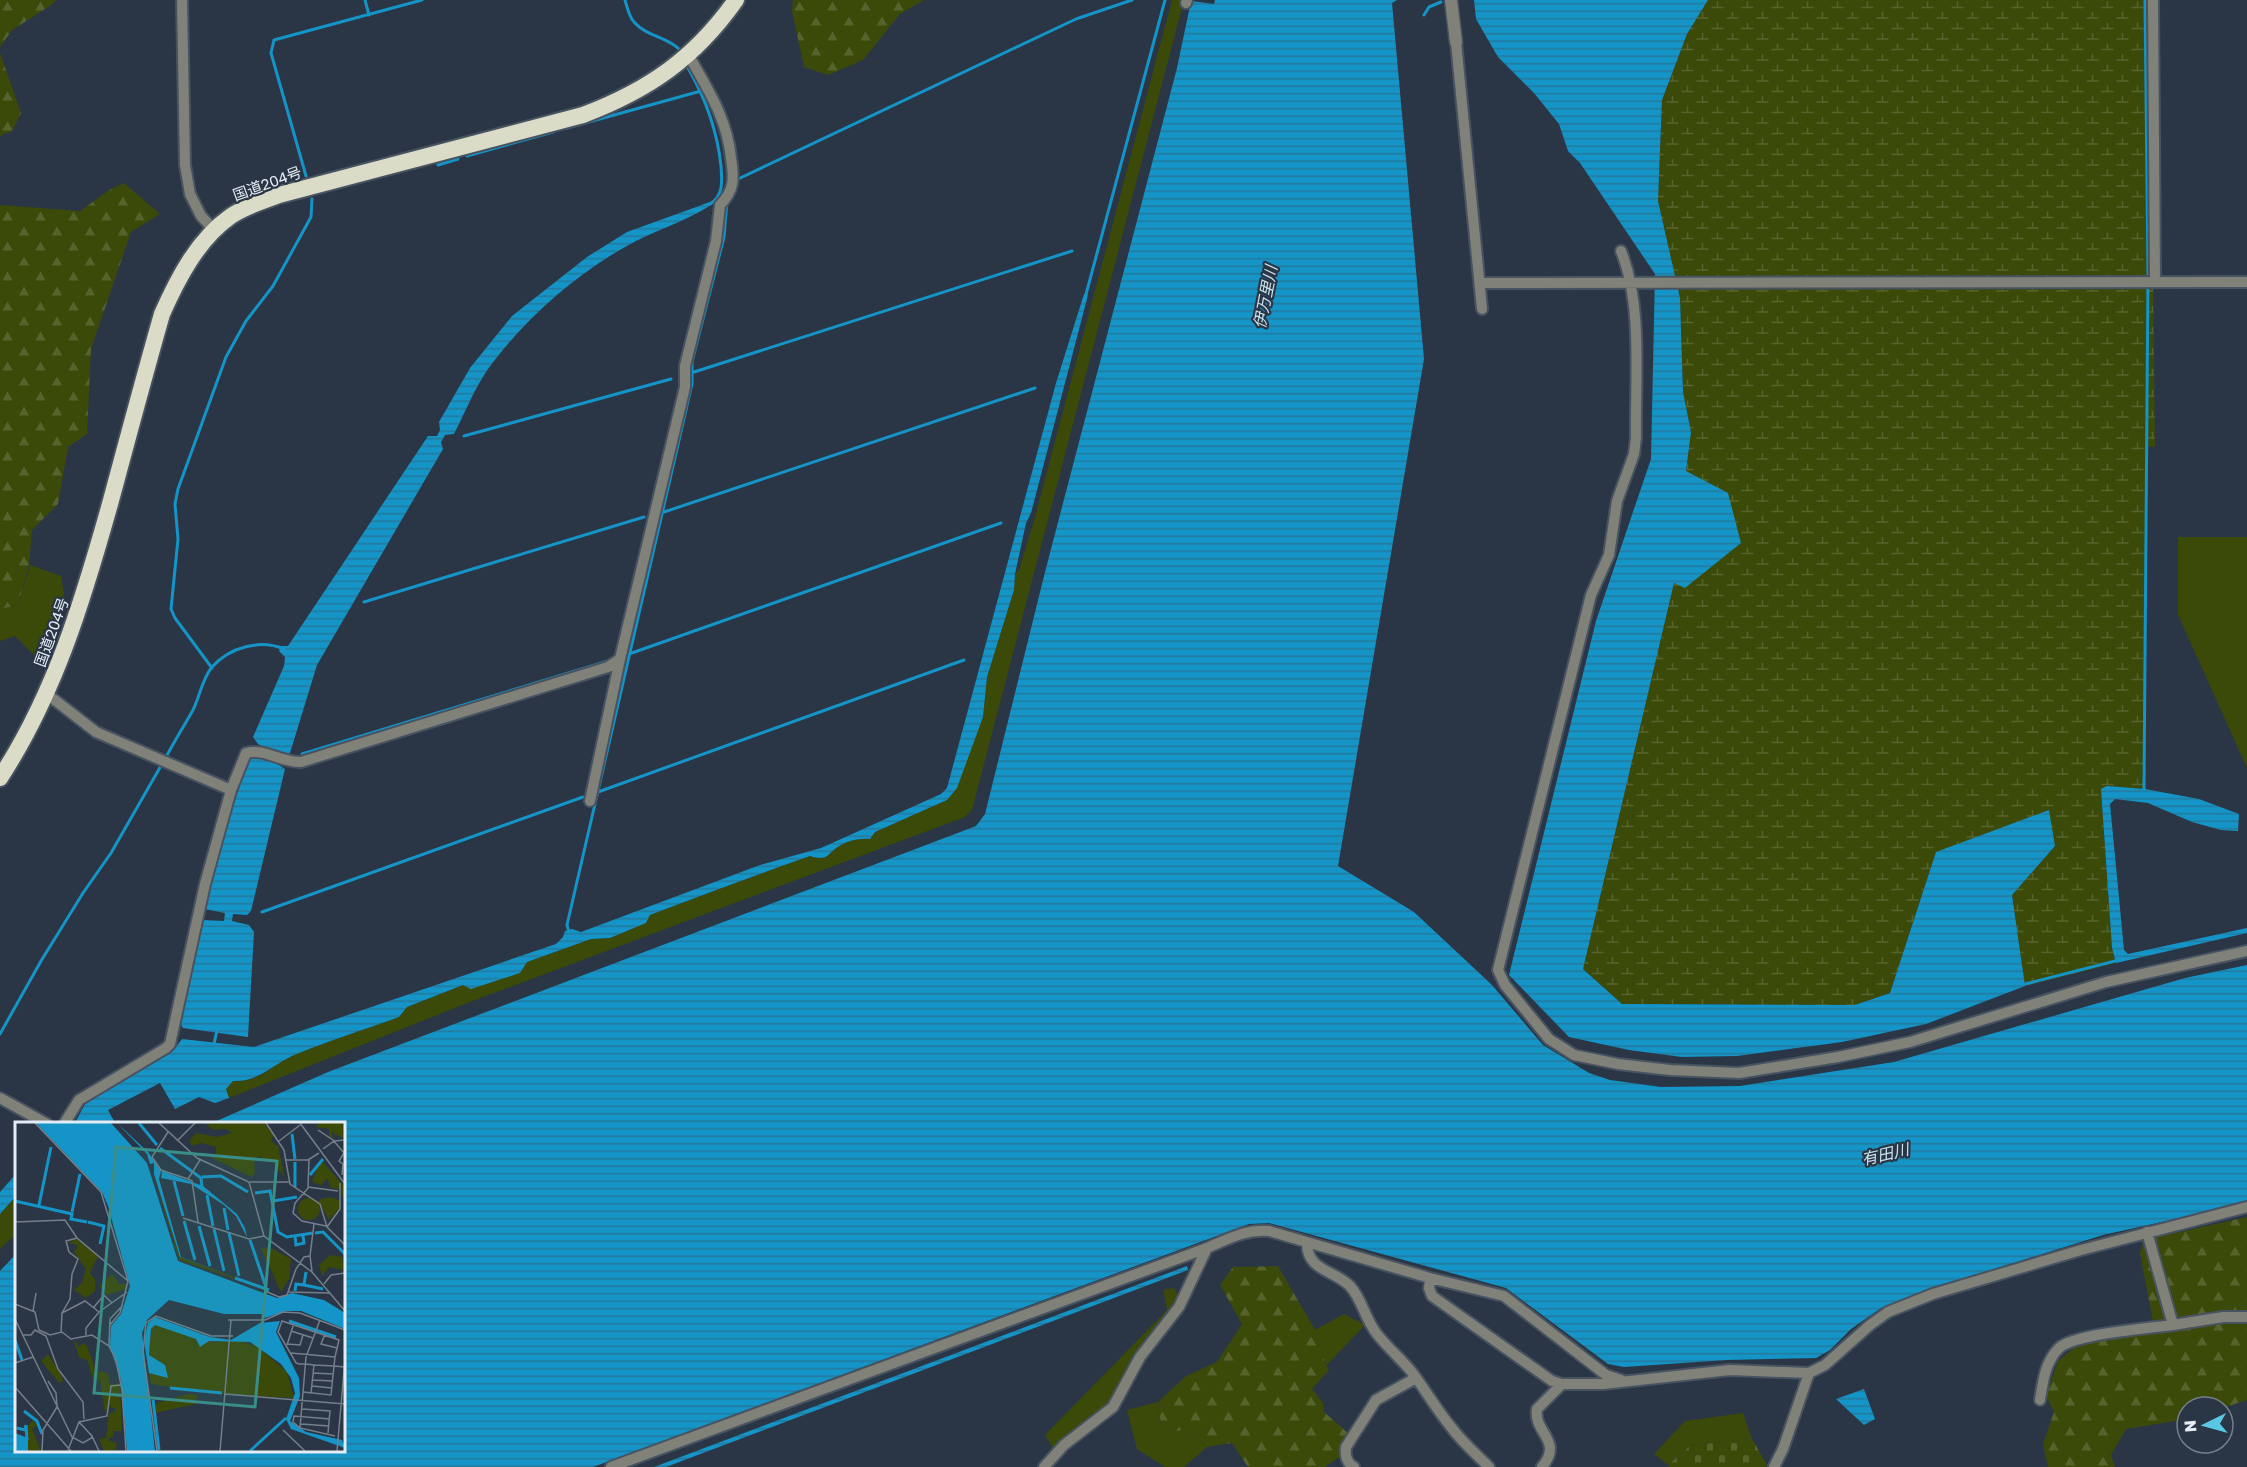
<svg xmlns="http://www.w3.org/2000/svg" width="2247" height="1467" font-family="'Golos Text','Noto Sans JP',sans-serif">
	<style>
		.grass { fill: #3b4909 }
		.forest { fill: url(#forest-firs) }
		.wetland { fill: url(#wetland-marsh) }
		.cemetery { fill: url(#cemetery-stones) }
		.water { fill: url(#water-rules) }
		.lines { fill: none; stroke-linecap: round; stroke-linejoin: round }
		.stream { stroke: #1494c7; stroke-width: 3 }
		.minor-casing { stroke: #485361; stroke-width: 14 }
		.tertiary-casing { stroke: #485361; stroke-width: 15 }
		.trunk-casing { stroke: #485361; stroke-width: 20 }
		.minor { stroke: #808178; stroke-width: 10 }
		.tertiary { stroke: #808178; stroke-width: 12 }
		.trunk { stroke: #dadcc7; stroke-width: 16 }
		.labels { text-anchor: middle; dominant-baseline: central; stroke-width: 4.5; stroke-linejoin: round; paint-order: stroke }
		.street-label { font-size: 15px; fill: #e4ecf5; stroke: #2a3645 }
		.water-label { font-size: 16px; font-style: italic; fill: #c9e1ee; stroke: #2a3645 }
		.inset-river { fill: none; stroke: #1494c7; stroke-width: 3 }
		.inset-road { fill: none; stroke: #747f8b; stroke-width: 1.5 }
		.view { fill: #3a8e89; fill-opacity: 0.15; stroke: #3a8e89; stroke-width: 3 }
		.inset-edge { fill: none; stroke: #e4ecf5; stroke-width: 3 }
	</style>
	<defs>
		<pattern id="forest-firs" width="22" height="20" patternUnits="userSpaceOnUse" patternTransform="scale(1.5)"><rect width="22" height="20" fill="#3b4909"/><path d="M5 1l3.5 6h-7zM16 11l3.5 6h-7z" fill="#57632d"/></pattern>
		<pattern id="wetland-marsh" width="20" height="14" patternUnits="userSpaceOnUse" patternTransform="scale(1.5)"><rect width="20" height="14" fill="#3b4909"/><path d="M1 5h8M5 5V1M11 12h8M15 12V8" fill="none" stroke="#57632d"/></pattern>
		<pattern id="cemetery-stones" width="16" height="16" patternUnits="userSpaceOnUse" patternTransform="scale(1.5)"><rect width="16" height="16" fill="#3b4909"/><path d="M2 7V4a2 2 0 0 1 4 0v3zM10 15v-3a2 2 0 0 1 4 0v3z" fill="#57632d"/></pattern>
		<pattern id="water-rules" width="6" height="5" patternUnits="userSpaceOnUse" patternTransform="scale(1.5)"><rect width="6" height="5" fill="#1494c7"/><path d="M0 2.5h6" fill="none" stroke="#25799b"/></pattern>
	</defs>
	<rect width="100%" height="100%" fill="#2a3645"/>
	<!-- grass -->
	<path class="grass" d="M1172,0H1184L972,810L965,817L475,1000L229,1098L226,1089L233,1081C258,1083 271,1066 292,1056C327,1041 364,1030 399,1017L407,1007L463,985L520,973L527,962L591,939L610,938L646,923L650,915C703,895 756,875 810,856C830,862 826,853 841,845C850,840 860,838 870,839L875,832L947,800L983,717L987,677L1014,590L1015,574L1019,570L1035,517Z
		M2178,537H2247V768L2178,615Z
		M30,565L61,576L66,606L50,648L35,656L15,636L0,641V609L18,605Z
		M16,1196V1234L0,1249V1214Z
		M1174,1288L1179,1297L1174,1310L1106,1408L1054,1450L1045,1435L1167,1310L1163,1290Z
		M1344,1314L1365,1325L1326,1366L1315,1330Z
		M1158,1402L1162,1432L1187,1430L1207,1447L1184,1467H1165L1137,1449L1127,1410Z
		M1743,1413L1752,1439L1691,1445L1668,1465L1654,1454L1685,1421Z"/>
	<!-- forest -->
	<path class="forest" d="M0,0H56L50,6L12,30L0,47Z
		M793,0H924L900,14L863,60L828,75L804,67L792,11Z
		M0,53L21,113L12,131L0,136Z
		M124,183L160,214L131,232L91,349L87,434L68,447L58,504L32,530L29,565L18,605L0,609V205L80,211L111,189Z
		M2247,1217V1400L2223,1408L2187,1407V1419L2126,1429L2111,1455L2115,1467H2048L2043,1444L2054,1412L2046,1396L2058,1361L2077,1345L2155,1332L2140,1253L2144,1240Z
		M1278,1266L1315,1330L1326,1366L1329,1370L1312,1389L1323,1403L1324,1412L1349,1434L1339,1457L1325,1467H1248L1232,1443L1207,1447L1187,1430L1162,1432L1158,1402L1186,1376L1217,1362L1242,1324L1220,1285L1233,1267Z"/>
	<!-- wetland -->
	<path class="wetland" d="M1708,0H2150L2155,447L2147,446L2144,789L2108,786L2101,789L2112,948L2116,963L2025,986L2012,895L2055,846L1936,852L1890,993L1855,1005L1622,1004L1583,969L1674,583L1727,493L1686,472L1691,432L1683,392L1680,298L1658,201L1662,100L1687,34Z"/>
	<!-- cemetery -->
	<path class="cemetery" d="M1752,1439L1767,1465L1766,1467H1670L1668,1465L1691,1445Z"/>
	<!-- water -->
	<path class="water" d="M1215,0H1397L1392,3L1424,359L1338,866L1414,912L1492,985L1543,1045L1589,1073L1610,1080L1661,1087L1740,1086L1894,1062L2185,978L2247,965V1203L2103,1235L1921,1292L1881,1308L1851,1329L1830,1350L1816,1358L1727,1360L1624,1367L1608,1364L1506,1288L1269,1223L1249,1224L593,1467H0V1271L16,1254V1450H344V1124L212,1123L328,1072L976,826L985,814L1045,572L1177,68L1191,1L1214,4Z
		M1474,0H1708L1687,34L1662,100L1658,201L1680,298L1683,392L1691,432L1686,471L1728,493L1741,543L1685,588L1674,583L1583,969L1622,1004L1855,1005L1890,993L1936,852L2049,810L2055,846L2012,895L2025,986L1926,1024L1842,1042L1737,1056L1682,1057L1629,1050L1569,1037L1509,975L1596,621L1651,459L1655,274L1580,163L1568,151L1559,124L1534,93L1498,57L1476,19Z
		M710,202L714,203C689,220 662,228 636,241C580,270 525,318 488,369C474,389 465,413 454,434L445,435L441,442L443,449L317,665L290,753L273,761L285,769L251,911L247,915L233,914L232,921L249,925L254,932L248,1037L183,1028L180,1023L202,920L224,921L225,913L204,909C215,858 231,808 250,759L269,750L258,744L253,737L284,666L285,657L279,651L281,646H288L428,436H437L440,430L439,422L470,368L512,316L587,257L627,232Z
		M1084,294L1088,295L1031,513L1026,523L1015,574L1014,590L987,677L983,717L957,788L947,800L875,832L870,839C860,838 850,840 841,845C826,853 830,862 810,856C756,875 703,895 650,915L646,923L610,938L591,939L527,962L520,973L471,989L463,985L407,1007L399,1017C364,1030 327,1041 292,1056C271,1066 258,1082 233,1081L226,1089L229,1098L215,1103L199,1097L175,1109L160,1083L108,1110L115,1123H75L85,1104L173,1051L182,1039L254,1047L556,944L563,937L565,931L572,929L581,932L760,865L821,848L941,794L947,788L1056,383Z
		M2107,786L2145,789L2199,799L2239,814L2238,831L2221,830L2192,822L2148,803L2115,799L2110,804L2124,950L2128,954L2247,928V933L2116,963L2112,948L2101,789Z
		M16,1174V1196L0,1214V1192Z
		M1187,1266L1188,1270L666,1467H654Z
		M1864,1389L1875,1419L1864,1425L1836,1399Z"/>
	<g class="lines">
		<!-- stream -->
		<path class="stream" d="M365,0L369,15
			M625,0C627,7 629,17 634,22C646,36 667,37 679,49
			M1424,15L1429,7L1441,2
			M688,68C706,99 717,129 721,166C722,181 724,195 710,204
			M567,128L701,91
			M467,156L553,132
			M438,165L458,159
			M306,176L271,53L274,40L422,0
			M736,180L1076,19L1132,0
			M1085,298L1165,0
			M694,372L1072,251
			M464,436L671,379
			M664,512L1035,388
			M364,602L644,517
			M629,654L1001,523
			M212,668L175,618L171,609L178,539L175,504L178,489L226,357L246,321L273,286L311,217L312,199
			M302,754L608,661
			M165,759C174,742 184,726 193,710C200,696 202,679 212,667C230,647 260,639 284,649
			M2144,789L2148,274L2145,0
			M598,792L964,660
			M262,912L583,797
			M569,932L567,925L692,384V362L724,237L727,201
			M2025,984L2119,960
			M0,1034L41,961L83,893L111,853L162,764
			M214,1044L217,1030"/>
		<!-- minor casing -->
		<g class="minor-casing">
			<path id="minor" d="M182,0L185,165L190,194L201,216L214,230
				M2153,0L2155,282
				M1186,3L1187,0
				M1456,42L1482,309
				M1621,251C1643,305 1635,380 1636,438L1634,454L1617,501L1609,555L1591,595L1498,970L1505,985L1549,1039L1574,1055L1618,1064L1670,1070L1739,1073L1838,1057L1910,1042L2106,982L2247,951
				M1480,283L2247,282
				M47,694L96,732L231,790L246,753C265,748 282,763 301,762L608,667L620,659
				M590,801L620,659L685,387V366L716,241L720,205C735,190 734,178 731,158C727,118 708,90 689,56
				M0,1098L47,1124
				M64,1124L79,1100L166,1048L170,1044L205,884L231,790
				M2147,1232L2173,1325L2223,1317H2247
				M1307,1244C1308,1271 1334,1270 1350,1286C1362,1299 1365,1319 1377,1334C1387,1347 1400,1358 1411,1371C1425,1389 1436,1409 1451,1427C1462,1442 1476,1454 1489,1467
				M1430,1278L1429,1288L1432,1296L1552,1381L1562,1384H1603L1730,1370L1809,1373L1825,1365L1870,1325L1888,1312L1933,1294L2081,1250L2247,1207
				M2040,1400C2043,1381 2045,1362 2059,1348C2074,1334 2150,1328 2173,1325
				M611,1467L1207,1248
				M1044,1467L1064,1445L1113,1407L1140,1357L1179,1307L1207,1248C1228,1239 1246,1229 1269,1231L1430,1278L1504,1296L1606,1375L1621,1380
				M1354,1467C1346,1463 1345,1454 1346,1447L1376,1400L1416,1378
				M1542,1467C1564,1440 1533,1433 1537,1409L1562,1384
				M1774,1467L1783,1449L1809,1373"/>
		</g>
		<!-- tertiary casing -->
		<g class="tertiary-casing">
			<path id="tertiary" d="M1451,0L1456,42"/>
		</g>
		<!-- trunk casing -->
		<g class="trunk-casing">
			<path id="trunk" d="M0,778C55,694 83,600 110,504C127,441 144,377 162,314C178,278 198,239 231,216C246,206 263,201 279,195L583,115C649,90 695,58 736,0"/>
		</g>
		<!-- minor -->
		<use href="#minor" class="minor"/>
		<!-- tertiary -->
		<use href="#tertiary" class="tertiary"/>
		<!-- trunk -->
		<use href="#trunk" class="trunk"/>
	</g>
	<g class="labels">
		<!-- street labels -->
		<g class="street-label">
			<text transform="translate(267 183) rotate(-20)">国道204号</text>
			<text transform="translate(51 632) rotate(-70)">国道204号</text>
		</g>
		<!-- water labels -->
		<g class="water-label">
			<text transform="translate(1265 297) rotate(-79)">伊万里川</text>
			<text transform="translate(1885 1154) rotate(-13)">有田川</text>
		</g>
	</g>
	<!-- overview -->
	<g transform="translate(15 1122)">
		<rect width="330" height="330" fill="#2a3645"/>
		<path d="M139,54L165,135L261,171L164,138ZM173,272L182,273L181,282L140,291L139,282Z" fill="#3b4909"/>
		<path d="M190,1H249L259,12L256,19L263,24L270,56L258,40H249L245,34L239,37L240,51L237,55L195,35L201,32V25L187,21L176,24L175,18L181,11L202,15L217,11L211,7L198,8ZM304,1H330V17L316,10L319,16L314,15V7L301,5ZM306,38L330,65V79L324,67L316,66L312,56L306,64L297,59ZM315,75L324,78V87L314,98L303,78ZM283 87a11 11 0 1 1 22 0a11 11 0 1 1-22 0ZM62,117L83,134L75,151L80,157V169L71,176L59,168L67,161L71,147L59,130L63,123L53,121ZM246,126L258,127L276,137L274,157L266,170ZM315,133L327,135L329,148L314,145L307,154L304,143ZM97,152L104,162H111V167L92,173L84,164ZM59,219L63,221L62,225L69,221L72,224L81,249L93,251L95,262H105L107,309H98L99,314L92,318L102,321L100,328L89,329L84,317L91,316L94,291L100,290V286L93,285L90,291L85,258L78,257L72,238L64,235ZM33,232L47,254L48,259L44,261L26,239ZM18,298L23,303L17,307L26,329H13L12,305Z" fill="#3b4909"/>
		<path d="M140,203L198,220L224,219L242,224L272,250L279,276L192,271L136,262L134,251H144L134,233L136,207Z" fill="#3b4909"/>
		<path d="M21,1H96L132,41L163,139L262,176L277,171L309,178L330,191V207L286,189H271L250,196L248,192H209L154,178L132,198L127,211L140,329H112L106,258L95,225L96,204L106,192L115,164L93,84L87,70ZM102,1L133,30L146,49L144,57L166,135L219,155L165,135L139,52V41L135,42L132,32ZM147,49L188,64L222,92L230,106L232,115L221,94L209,83L176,62L146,56ZM140,195L195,215L216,218L245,201L265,199L261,210L284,256L285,274L275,299L291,310L327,318L330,326L276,307L271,297L280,271L276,256L266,242L235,220L194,219L185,225L181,217L140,203L136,207L134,233L150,243L153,256L134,251L129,219L133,201ZM0,311L13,316V329H0Z" fill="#1494c7"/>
		<path class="inset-river" d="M124,1L142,23M277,12L280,37M145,26L186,56L187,65M280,40V65M295,53L308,37M187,55L206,54L233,70M159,59L168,94M240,71L255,69L263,110L272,115L298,111M192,73L198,104M0,79L57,92L56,97L72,100M258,79L282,75M24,83L36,25M209,86L213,108M57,90L65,52M169,99L180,138M73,100L89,104L85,122M184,104L195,144M199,107L209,149M214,111L224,154M300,111L308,110L330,132M280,114L281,123L289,121L288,114M235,118L251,165M220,156L254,168M289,163L308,167M280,169L281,162L289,163L291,150M274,199L321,215M0,218L7,238M155,266L207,271M138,278L144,328M9,289L22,299L27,312M2,306L10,308L11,303L12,318M235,329L271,296"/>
		<path class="inset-road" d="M20,1L86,70L113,159M144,1L182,36L234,60L249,114L297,150L330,189M251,1L269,28L275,62L305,82L312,105L330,123M285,1L330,62M303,8L318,18L329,31L324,39L328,42L327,53M153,10L137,35L146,48L173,57M162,19L180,1M264,19L285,3M308,27L319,19L330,18M270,38H293L304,31M294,38L293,65L323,69M235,60H274M294,65L280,81L278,91L287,99L311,104M168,96L234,117L249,114M0,100L50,98L62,116L113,159L105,191L95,203M183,100L177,59L173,57L185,38M312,105L325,87V61M297,149L295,134L299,102M309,162L316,153L330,151M250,169L264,175L272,173L281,147L289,135L295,134M274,170L314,171M0,182L20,190L24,208M79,185L89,173L97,181M18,189L21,171M47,191L70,179L84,190M0,197L57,315L68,321L78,315M213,198H250L268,190L285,191L330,208M305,198L291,235L285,306L320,314M24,208L35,213L47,210L56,217L77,213L94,224L101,238L107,268L111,329M276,209L298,216M46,210L47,191L55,177L57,152L63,137L54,130L51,119L62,116M310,212L306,222L322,226M8,213H16L20,208L31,214L43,247L68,280L69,297M71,213V206L84,190L112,170M272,222L285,223L288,213M272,223L279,201M94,224L95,197L108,183M276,231L320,235M0,241L18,235M298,251L318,252M297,258L318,259M33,259L41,271L42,283M297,264L317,266M0,265L56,329M288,270L316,273L319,244L320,235L324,218L267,199L263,210L281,241L284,242H291L299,243L319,244L329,245M296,271L299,243M210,272L330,282M287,287L315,289L313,311M64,300L77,314L84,329M286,302L314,304M285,306L278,300L279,294L315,297M268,308L290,329M53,328L64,300L92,294L96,264L106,263M27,329L28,308L42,285M142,329L128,230L131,201L141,194L196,214H218M205,329L216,198M322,329L330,238"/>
		<path class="view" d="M101,25L262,39L240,285L79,271Z"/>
		<rect width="330" height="330" class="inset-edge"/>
	</g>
	<!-- north arrow -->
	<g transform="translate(2205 1425) rotate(265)"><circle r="28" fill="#2a3645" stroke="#747f8b" stroke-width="1.5"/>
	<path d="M0-4.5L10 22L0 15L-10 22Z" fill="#5ac8e5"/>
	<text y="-9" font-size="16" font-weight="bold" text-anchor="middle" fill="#e4ecf5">N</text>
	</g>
</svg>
